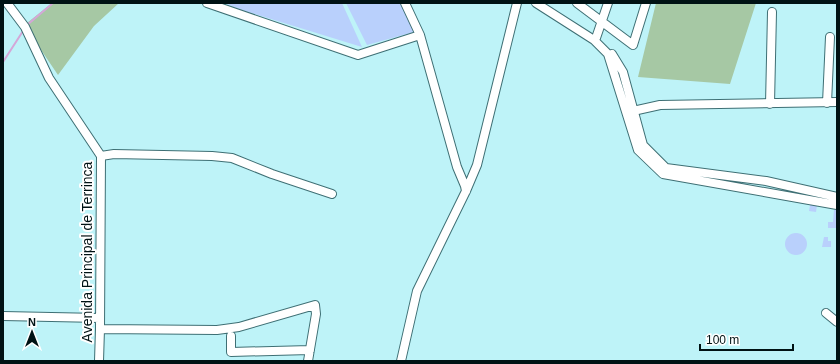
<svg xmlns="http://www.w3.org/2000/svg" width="840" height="364" font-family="Arial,sans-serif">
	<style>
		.green { fill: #a6c8a4 }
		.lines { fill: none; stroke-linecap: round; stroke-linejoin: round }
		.stream { stroke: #d4a7d8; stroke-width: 2 }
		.building { fill: #b9d0fc }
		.minor-casing { stroke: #3e6f74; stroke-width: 10 }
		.minor { stroke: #fff; stroke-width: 8 }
		.labels { text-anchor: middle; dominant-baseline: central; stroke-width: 4; stroke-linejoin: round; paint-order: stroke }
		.street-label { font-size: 14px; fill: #001214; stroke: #fff }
	</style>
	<rect width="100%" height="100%" fill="#bef3f8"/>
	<!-- green -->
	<path class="green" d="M52,3H119L94,26L58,75L35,41L27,23Z
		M656,3H756L730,84L638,77Z"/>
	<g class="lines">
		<!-- stream -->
		<path class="stream" d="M27,25L53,3
			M3,62L23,31"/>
	</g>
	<!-- building -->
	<path class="building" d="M224,3H342L362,47L242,10Z
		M346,3H401L414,32L367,45Z
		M810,205H817L816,212L809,211Z
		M834,210H837V228H828V222H833Z
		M785 244a11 11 0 1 1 22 0a11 11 0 1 1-22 0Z
		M824,237H828V241H831V247H822Z"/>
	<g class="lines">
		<!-- minor casing -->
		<g class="minor-casing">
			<path id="minor" d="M7,3L25,27L49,78L101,156L100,329L99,361
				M207,3L358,55L420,35
				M405,3L420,35L457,167L465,186L466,191
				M536,3L594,40L608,54L638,150L663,174L837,205
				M577,3L633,45L646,3
				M596,38L608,3
				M612,54L623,72L643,145L666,168L766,181L837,197
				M827,103L830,37
				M770,104L772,12
				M633,111L660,105L837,102
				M101,156L114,154L212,156L232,158L272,174L332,194
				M826,313L837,322
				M3,316L100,318
				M100,329L217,330L239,327L315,305L316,314L308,361
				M231,336V352L310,350
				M401,361L417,291L466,191L477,165L517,3"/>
		</g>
		<!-- minor -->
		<use href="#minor" class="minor"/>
	</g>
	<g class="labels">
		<!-- street labels -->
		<g class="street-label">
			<text transform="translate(87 252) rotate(-90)">Avenida Principal de Terrinca</text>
		</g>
	</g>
	<!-- border -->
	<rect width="840" height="364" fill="none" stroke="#001214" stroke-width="8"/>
	<!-- north arrow -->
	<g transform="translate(32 332)" stroke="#ffffff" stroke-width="3" paint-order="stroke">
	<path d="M0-3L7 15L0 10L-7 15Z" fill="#001214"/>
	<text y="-6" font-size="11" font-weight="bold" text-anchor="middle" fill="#001214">N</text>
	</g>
	<!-- scale -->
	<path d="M700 344v6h93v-6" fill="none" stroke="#001214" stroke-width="2"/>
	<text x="706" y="344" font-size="12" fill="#001214" stroke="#ffffff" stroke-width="3" paint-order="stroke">100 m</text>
</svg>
